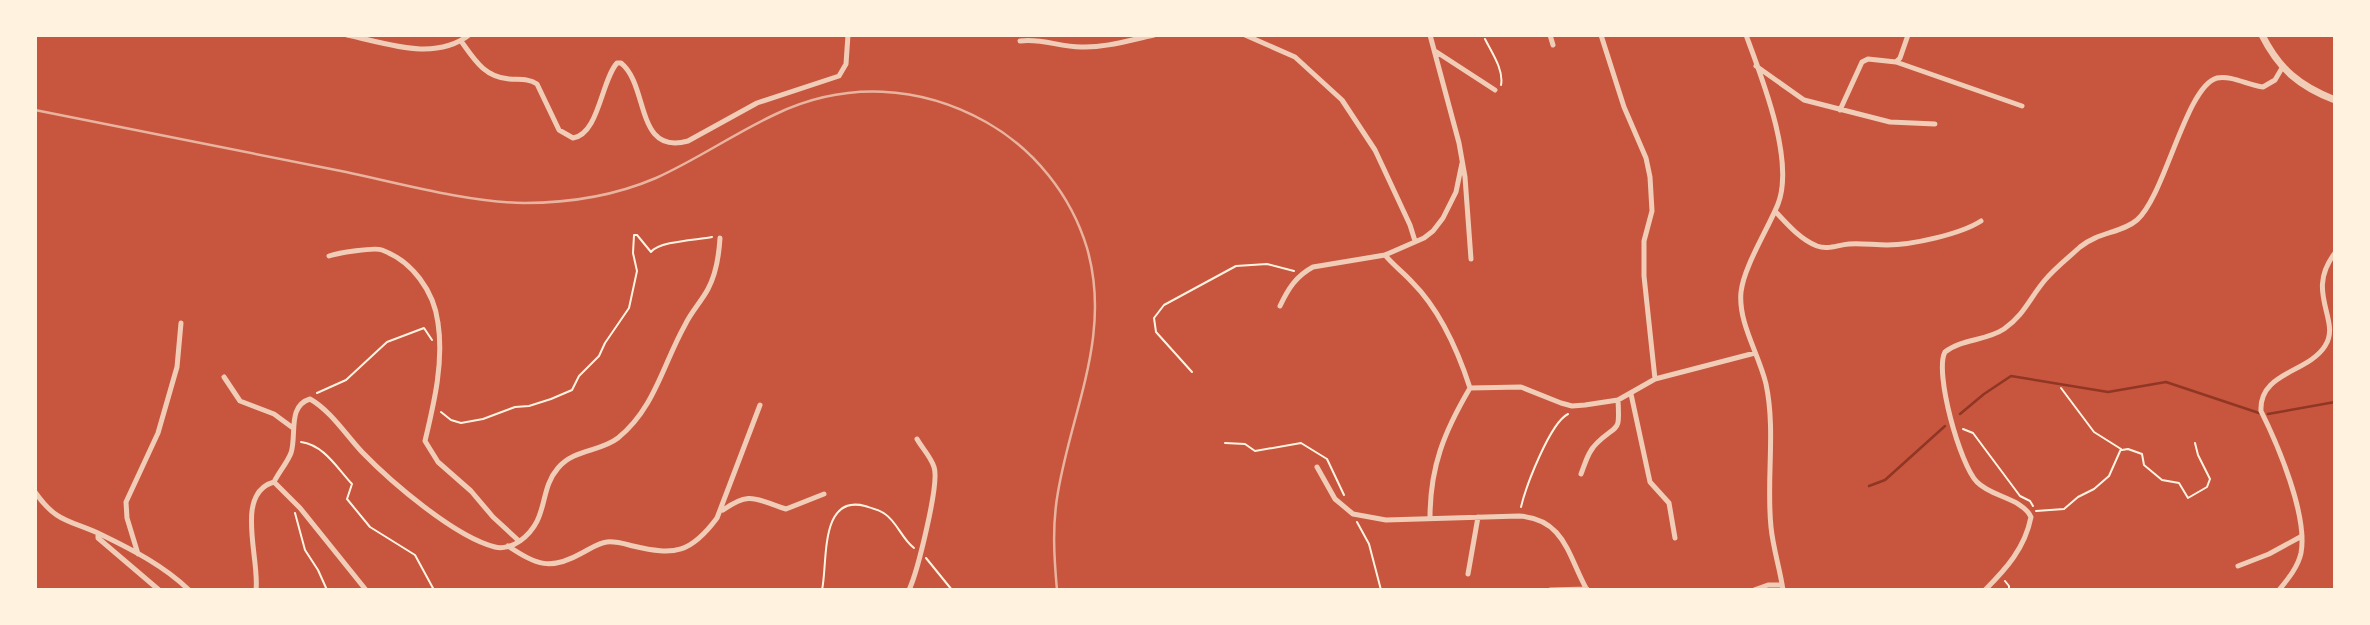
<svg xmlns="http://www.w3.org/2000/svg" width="2370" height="625" font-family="Roboto,sans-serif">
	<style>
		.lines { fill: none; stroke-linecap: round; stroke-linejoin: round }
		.stream { stroke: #8f3625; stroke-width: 2.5 }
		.path { stroke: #fff3e0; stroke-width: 2 }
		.minor { stroke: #f1ccb7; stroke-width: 5 }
		.tertiary { stroke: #f1ccb7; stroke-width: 7 }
		.rail { stroke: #e9b49f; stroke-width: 2.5 }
	</style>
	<rect width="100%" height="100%" fill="#c8553d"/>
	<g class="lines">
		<!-- stream -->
		<path class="stream" d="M1960,414L1984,394L2011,376L2108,392L2166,382L2259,413
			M2268,414L2335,402
			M1869,486L1885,480L1945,426"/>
		<!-- path -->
		<path class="path" d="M1485,39C1492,53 1504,70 1501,85
			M1192,372L1156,332L1154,318L1164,305L1236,266L1267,264L1294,271
			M317,393L346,380L387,342L424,328L432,340
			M441,412L451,420L461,423L483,419L515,407L529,406L551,399L572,390L579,376L599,356L605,343L629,308L637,271L633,253L634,235H637L651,252C659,241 697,240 712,237
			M1963,429L1973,433L2020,496L2030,501L2033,506
			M301,442C324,445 337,468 352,484L347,499L370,527L415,555L434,590
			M1225,443L1245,444L1255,451L1301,443L1327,459L1344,495
			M2122,450L2128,449L2142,454L2144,465L2162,480L2179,483L2188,498L2207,487L2210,479L2198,455L2195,443
			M1521,507C1526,486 1550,423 1568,414
			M2036,511L2064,509L2078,497L2094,489L2109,476L2121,449L2094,432L2061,388
			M295,513L305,550L318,570L327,590
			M1357,522L1369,544L1381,590
			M926,558L952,590
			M2005,581L2009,586V590
			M822,590C828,563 819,494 865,506C871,508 880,510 885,514C897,522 902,539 914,548"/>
		<!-- minor -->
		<path class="minor" d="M347,35C386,43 434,62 469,35
			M1245,35L1295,57L1342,100L1375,150L1410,225L1415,241
			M1430,35L1459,143L1465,177L1471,259
			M1550,35L1553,45
			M1601,35L1624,107L1646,158L1650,177L1652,211L1644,241V276L1655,379
			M1746,35C1762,78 1795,161 1778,204C1768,229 1744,266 1741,292C1738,323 1759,354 1766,384C1776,431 1766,480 1771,527C1773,548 1780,569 1783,590
			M461,41C474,59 484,77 509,79C519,80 528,78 537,84L559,130L573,138C599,134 601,81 617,63H621C649,85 635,156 688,141L757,103L839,76L846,64L848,35
			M1020,41C1042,38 1059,47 1081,47C1105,48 1130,40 1154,35
			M1435,51L1495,90
			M1896,62L2022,106
			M1756,66L1804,100L1890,122L1935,124
			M1840,110L1862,62L1868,59L1896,62L1900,58L1908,35
			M1775,211C1787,224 1800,239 1817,246C1828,250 1837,245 1849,244C1861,243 1874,245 1887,245C1912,245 1961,234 1981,221
			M1385,255C1393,265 1403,272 1412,282C1440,310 1458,351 1470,388C1444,432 1430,467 1430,518
			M329,256C338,253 374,247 382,250C412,261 434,291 438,323C444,362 434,403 425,441L438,462L471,491L493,517L519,541
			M1280,306C1288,289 1296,276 1313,267L1385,255L1424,238L1433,231L1443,218L1456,192L1462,163
			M224,377L240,401L274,414L293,428
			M1470,388L1521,387L1561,403L1572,406L1585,405L1618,400L1655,379L1755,353
			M1631,394L1650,482L1669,503L1675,538
			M1317,467L1335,499L1353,514L1386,520L1519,516C1565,519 1568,556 1587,590
			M1581,474C1585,464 1588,451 1597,443C1618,423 1620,434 1618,400
			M274,482C279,472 287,463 291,453C297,435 287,406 310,399C331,411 346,435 362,452C391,482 455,537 495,547C503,549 513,546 520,541C550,519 538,491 558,468C574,449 600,452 618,438C655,408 663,364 685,325C691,312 701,302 708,289C716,274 719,255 720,238
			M35,492C57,524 71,520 102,535C133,550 164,566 189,590
			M723,510C751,490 756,500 786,509L824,494
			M98,533V538L159,590
			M508,546C537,565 550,571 582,553C590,549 598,543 607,542C615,541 625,544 633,546C675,556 691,553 717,518L760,405
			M138,554L127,518L126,502L158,433L177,367L181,323
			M2238,566L2269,554L2302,536
			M1468,574L1478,517
			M256,590C260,559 234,493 274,482L300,508L366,590
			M909,590C917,573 940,483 934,467C931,457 922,448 917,439
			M1550,590L1587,589
			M1754,590L1768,585H1782
			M1985,590C2006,569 2025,548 2031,517C2022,498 1991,497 1977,482C1960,465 1934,372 1945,352C1961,339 1986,341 2004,329C2025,314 2029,299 2045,280C2055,268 2068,258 2080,247C2098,232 2122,233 2137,220C2165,196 2186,86 2217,78C2232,75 2249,86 2263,87L2275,80L2282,68
			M2279,590C2288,579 2298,567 2301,553C2308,516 2278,445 2261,411C2259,372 2308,373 2325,346C2342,320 2304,293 2335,253"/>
		<!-- tertiary -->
		<path class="tertiary" d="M2262,35C2279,69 2299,86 2335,100"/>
		<!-- rail -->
		<path class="rail" d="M35,110C139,131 242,151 346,172C402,184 467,202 524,203C570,203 614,196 656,178C698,159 735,133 776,114C845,81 920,85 986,122C1034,149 1071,195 1087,248C1112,335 1072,409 1058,492C1052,525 1054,557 1057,590"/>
	</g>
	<!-- border -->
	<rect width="2370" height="625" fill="none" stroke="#fff3e0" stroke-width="74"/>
</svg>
